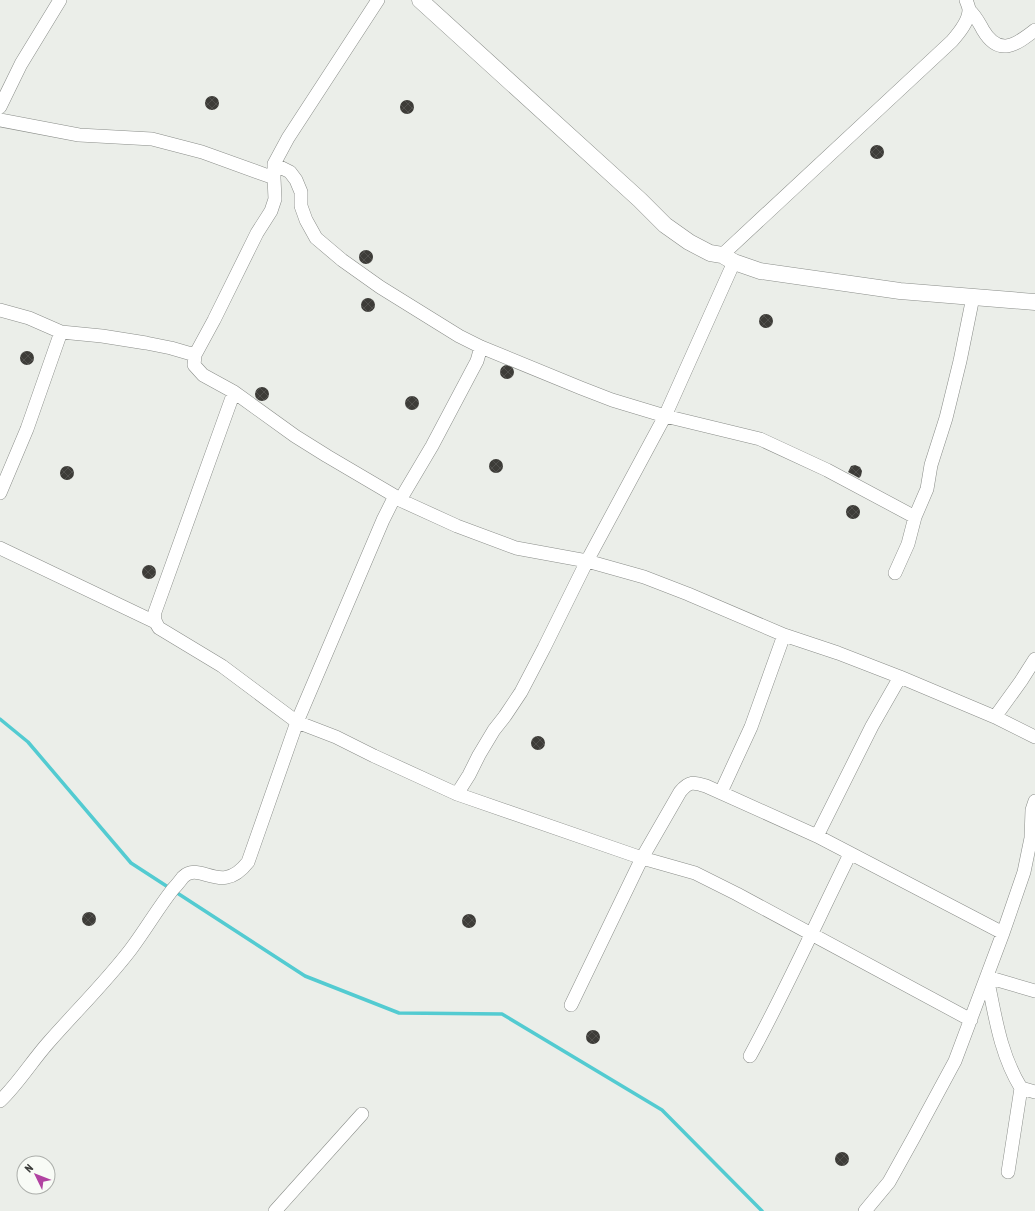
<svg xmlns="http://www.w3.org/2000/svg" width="1035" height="1211" font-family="'Asap Condensed',sans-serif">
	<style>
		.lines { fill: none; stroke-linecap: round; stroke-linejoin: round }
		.stream { stroke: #53cbd1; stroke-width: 3.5 }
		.building { fill: url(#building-cross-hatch) }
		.minor-casing { stroke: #8a8d89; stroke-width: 14 }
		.tertiary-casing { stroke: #8a8d89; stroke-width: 17 }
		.minor { stroke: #fff; stroke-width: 13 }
		.tertiary { stroke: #fff; stroke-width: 16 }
	</style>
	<defs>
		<pattern id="building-cross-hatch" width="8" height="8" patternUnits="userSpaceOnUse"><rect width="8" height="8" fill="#3d3c38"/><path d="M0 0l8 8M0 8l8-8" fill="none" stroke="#51504d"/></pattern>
	</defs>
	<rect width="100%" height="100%" fill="#ebeee9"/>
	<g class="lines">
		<!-- stream -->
		<path class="stream" d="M0,719L28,742L131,863L305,976L399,1013L502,1014L662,1110L762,1211"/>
	</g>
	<!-- building -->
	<path class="building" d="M205 103a7 7 0 1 1 14 0a7 7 0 1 1-14 0Z
		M400 107a7 7 0 1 1 14 0a7 7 0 1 1-14 0Z
		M870 152a7 7 0 1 1 14 0a7 7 0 1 1-14 0Z
		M359 257a7 7 0 1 1 14 0a7 7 0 1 1-14 0Z
		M361 305a7 7 0 1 1 14 0a7 7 0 1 1-14 0Z
		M759 321a7 7 0 1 1 14 0a7 7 0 1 1-14 0Z
		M20 358a7 7 0 1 1 14 0a7 7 0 1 1-14 0Z
		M500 372a7 7 0 1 1 14 0a7 7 0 1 1-14 0Z
		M255 394a7 7 0 1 1 14 0a7 7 0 1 1-14 0Z
		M405 403a7 7 0 1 1 14 0a7 7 0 1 1-14 0Z
		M489 466a7 7 0 1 1 14 0a7 7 0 1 1-14 0Z
		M855,465L860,467L862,471L861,476L859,478L848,472L851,466Z
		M60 473a7 7 0 1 1 14 0a7 7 0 1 1-14 0Z
		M846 512a7 7 0 1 1 14 0a7 7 0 1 1-14 0Z
		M142 572a7 7 0 1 1 14 0a7 7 0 1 1-14 0Z
		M531 743a7 7 0 1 1 14 0a7 7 0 1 1-14 0Z
		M82 919a7 7 0 1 1 14 0a7 7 0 1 1-14 0Z
		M462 921a7 7 0 1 1 14 0a7 7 0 1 1-14 0Z
		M586 1037a7 7 0 1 1 14 0a7 7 0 1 1-14 0Z
		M835 1159a7 7 0 1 1 14 0a7 7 0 1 1-14 0Z"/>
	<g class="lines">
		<!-- minor casing -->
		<g class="minor-casing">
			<path id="minor" d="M969,10C976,16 979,23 983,30C999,57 1016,45 1035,30
				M0,107L21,64L60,0
				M0,120L79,135L152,139L202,152L274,178
				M274,164L290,172L296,180L301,192V206L306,220L316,238L342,260L380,287L459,336L481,347L581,388L612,400L665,416L760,439L827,470L915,517
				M722,255L952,41C959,33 969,21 969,10C969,7 967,3 966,0
				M0,310L29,318L61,332L102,336L146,343L171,348L195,355
				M234,392L155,612C154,619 155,622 159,628L222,666L297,722L336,737L374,756L457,794L642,858L695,873L737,894L971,1020
				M0,493L27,429L61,332
				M395,496L400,500L457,526L516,548L587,561L644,577L688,594L784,635L838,653L900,677L995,717L1035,737
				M400,500L432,446L477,361L481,347
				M0,548L155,622
				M895,573L908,544L915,517L927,489L931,465L946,418L960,361L973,297
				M995,717L1021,681L1035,659
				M721,792L751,727L784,635
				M457,794L469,775L479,755L494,730L505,716L521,692L544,648L587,561L665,416L734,262
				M817,836L872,726L900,677
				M571,1005L642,858L680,792C689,781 693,782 706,786L817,836L1003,933
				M750,1056C786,990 817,921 850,854
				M1021,1088L1035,1092
				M0,1101C18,1084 32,1061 48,1043C76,1011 106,982 131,949C146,929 158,908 173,889C177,885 180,881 183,877C200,860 221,897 248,862L297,722L383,520L395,496L327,456L295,436L234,392L203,375L194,365L195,355L214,320L257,233L271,211L275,199L274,178V164L288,138L378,0
				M1008,1172L1021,1088C1000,1054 995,1015 987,977L1035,991
				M275,1211L362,1114
				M865,1211L889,1182L914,1137L955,1061L1003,933L1024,872L1031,838L1032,810L1035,801"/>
		</g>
		<!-- tertiary casing -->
		<g class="tertiary-casing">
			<path id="tertiary" d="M420,0L640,200L665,225L689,242L710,253L722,255L734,262L760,271L900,291L1035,302"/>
		</g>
		<!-- minor -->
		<use href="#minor" class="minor"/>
		<!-- tertiary -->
		<use href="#tertiary" class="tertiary"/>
	</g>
	<!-- north arrow -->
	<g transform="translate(36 1175) rotate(313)"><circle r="19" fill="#f8fbf6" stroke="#acafab"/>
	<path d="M0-3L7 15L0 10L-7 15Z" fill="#b143a1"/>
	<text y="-6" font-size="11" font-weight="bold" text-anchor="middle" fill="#3b3c3a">N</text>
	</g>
</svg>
